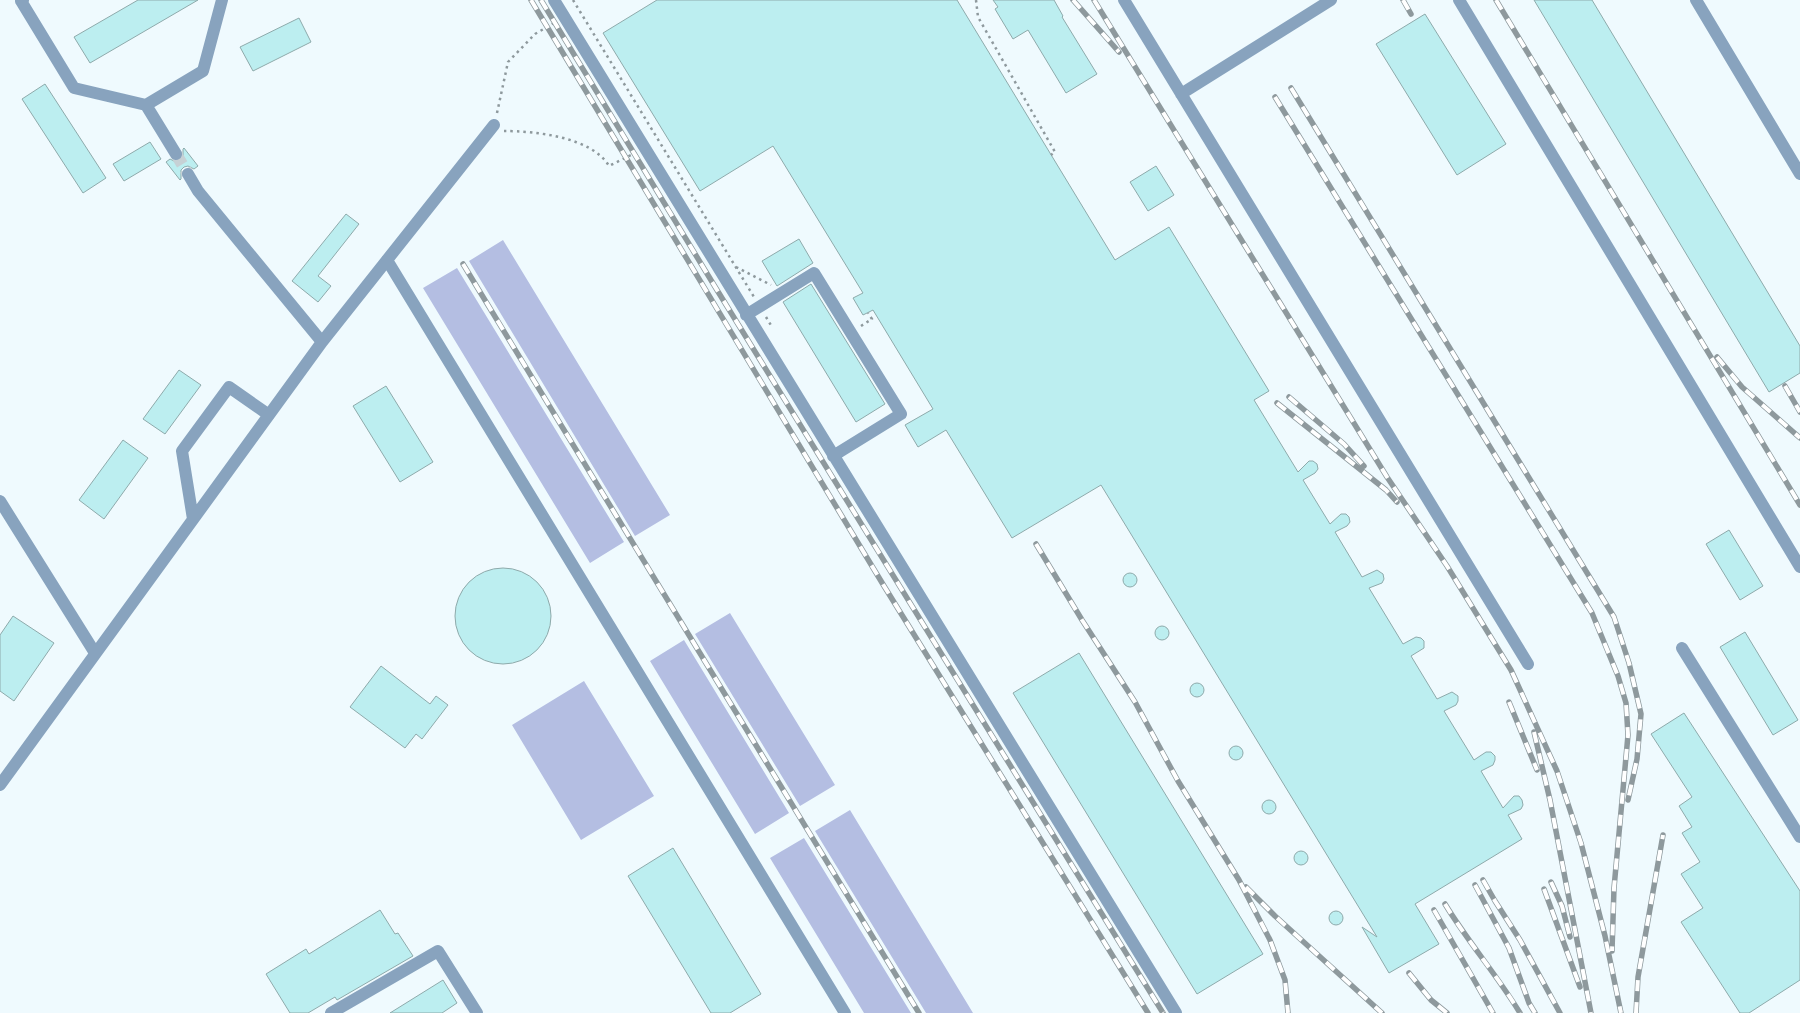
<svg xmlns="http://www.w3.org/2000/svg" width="1800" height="1013" font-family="'Roboto Condensed',sans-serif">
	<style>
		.water { fill: #b4bee2 }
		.building { fill: #bceef0; stroke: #8eaaab }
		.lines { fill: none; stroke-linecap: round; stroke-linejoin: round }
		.minor-tunnel { stroke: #c6d1d5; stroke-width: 12; stroke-dasharray: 12 6; stroke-linecap: butt }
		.path { stroke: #8e999d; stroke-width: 2.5; stroke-dasharray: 2.5 4; stroke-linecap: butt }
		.minor { stroke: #88a3be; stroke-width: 12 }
		.rail-casing { stroke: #8e999d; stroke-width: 5.5 }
		.rail { stroke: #fff; stroke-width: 4; stroke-dasharray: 11; stroke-linecap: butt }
	</style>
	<rect width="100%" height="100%" fill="#effafe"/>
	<!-- water -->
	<path class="water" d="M503,240L670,515L635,536L469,261Z
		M457,268L624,542L590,563L423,288Z
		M730,613L835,785L800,806L695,634Z
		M684,640L789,813L755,834L650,661Z
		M584,681L654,796L581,840L512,725Z
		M850,810L973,1013H926L815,831Z
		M804,838L911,1013H864L770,858Z"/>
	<!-- building -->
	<path class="building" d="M138,0H198L90,63L74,37Z
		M657,0H957L1115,260L1169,227L1269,391L1254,400L1298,472L1309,461H1313L1317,464L1318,469L1315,473L1303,480L1330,524L1341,514H1346L1349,517L1350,522L1347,526L1335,532L1362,577L1377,570L1383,574L1384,579L1382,583L1369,588L1403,644L1416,637L1421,638L1424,641V648L1411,656L1437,699L1452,692L1458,696V701L1456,705L1444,711L1474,760L1486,752H1491L1495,756V760L1493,765L1481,771L1503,808L1514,796H1519L1522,800L1523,805L1521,809L1508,815L1522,839L1415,904L1439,944L1389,973L1362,927L1377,937L1101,485L1012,538L946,430L918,447L905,425L933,409L873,310L863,315L853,298L863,293L773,146L700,191L603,33Z
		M993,0H1054L1063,16L1062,17L1097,74L1066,93L1028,30L1013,39L995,9L998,7Z
		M1534,0H1592L1800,346V373L1769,392Z
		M1425,14L1506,144L1457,175L1376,44Z
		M299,18L311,42L253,71L240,47Z
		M45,84L106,178L83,193L22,99Z
		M150,142L161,159L124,181L113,164Z
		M184,148L198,166L194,169L188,166L184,167L181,170V179L180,180L166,162L170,159L176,162L181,161L183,157V149Z
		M1156,166L1174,195L1148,211L1130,182Z
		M346,214L359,224L318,276L331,286L318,302L292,281Z
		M799,239L813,263L777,286L762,261Z
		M811,284L885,404L856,422L783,302Z
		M179,370L201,385L165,434L143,419Z
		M386,386L433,462L400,482L353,406Z
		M123,440L148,458L104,519L79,500Z
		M1729,530L1763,586L1740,600L1706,544Z
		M455 616a48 48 0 1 1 96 0a48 48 0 1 1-96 0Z
		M1123 580a7 7 0 1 1 14 0a7 7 0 1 1-14 0Z
		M13,616L54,643L14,701L0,691V635Z
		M1155 633a7 7 0 1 1 14 0a7 7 0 1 1-14 0Z
		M1745,632L1798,720L1773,735L1720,647Z
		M1079,653L1263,954L1197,994L1013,693Z
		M381,666L430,704L436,696L448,705L422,739L416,734L405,748L350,707Z
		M1190 690a7 7 0 1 1 14 0a7 7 0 1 1-14 0Z
		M1684,713L1800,891V980L1749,1013H1740L1681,922L1703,908L1681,874L1700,862L1682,833L1692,827L1679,806L1692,797L1651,734Z
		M1229 753a7 7 0 1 1 14 0a7 7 0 1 1-14 0Z
		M1262 807a7 7 0 1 1 14 0a7 7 0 1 1-14 0Z
		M673,848L761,994L730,1013H711L628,876Z
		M1294 858a7 7 0 1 1 14 0a7 7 0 1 1-14 0Z
		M380,910L395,934L398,933L413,956L337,1000L335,997L308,1013H290L266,974L306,949L309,954Z
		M1329 918a7 7 0 1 1 14 0a7 7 0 1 1-14 0Z
		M443,980L457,1003L442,1013H390Z"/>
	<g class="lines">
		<!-- minor-tunnel -->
		<path class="minor-tunnel" d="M176,154L188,174"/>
		<!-- path -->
		<path class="path" d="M573,0L754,297
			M976,0L978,17L1055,152L1051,155
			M497,113L508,62L535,34L554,23
			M504,131C535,131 592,137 609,166L633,154
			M736,267L771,285
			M766,317L772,327
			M861,326L872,319L868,313"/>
		<!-- minor -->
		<path class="minor" d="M23,0L21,1L74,88L146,105L203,71L222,0
			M554,0L1176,1013
			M1124,0L1528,664
			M1459,0L1800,567
			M1696,0L1800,174
			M1181,94L1331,0
			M146,105L176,154
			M188,174L198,191L322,342
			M387,260L845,1013
			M746,315L814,273L901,414L833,456
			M0,501L95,653
			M193,519L182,451L229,387L269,415
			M1682,648L1800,837
			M0,785L322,342L494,125
			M331,1013L438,951L477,1013"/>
		<!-- rail casing -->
		<g class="rail-casing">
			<path id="rail" d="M531,0L884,586L1148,1013
				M541,0L717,290L1163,1013
				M1073,0L1119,52
				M1094,0L1387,477L1447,566L1511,670L1557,771L1581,843L1605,936L1621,1013
				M1403,0L1411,14
				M1496,0L1800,505
				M1291,88L1614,617L1629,663L1641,714L1637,759L1628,800
				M1275,97L1592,613L1618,676L1626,703L1628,735L1614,888L1612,951
				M463,264L919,1013
				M1717,357L1742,387L1800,438
				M1785,386L1800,412
				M1289,397L1344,444L1364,466
				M1277,403L1386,490L1397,502
				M1036,544L1082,620L1135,702L1178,781L1239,880L1270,940L1285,980L1288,1013
				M1509,702L1537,770
				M1534,732L1550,800L1591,1013
				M1483,880L1495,901L1520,940L1560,1013
				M1551,882L1562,906L1570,937
				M1475,885L1509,948L1529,1003L1535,1013
				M1246,887L1275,916L1382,1013
				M1544,889L1580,987
				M1445,904C1468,942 1497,975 1520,1013
				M1434,910L1493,1013
				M1409,973L1431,1000L1447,1013
				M1636,1013L1638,977L1663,835"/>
		</g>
		<!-- rail -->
		<use href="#rail" class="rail"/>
	</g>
</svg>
